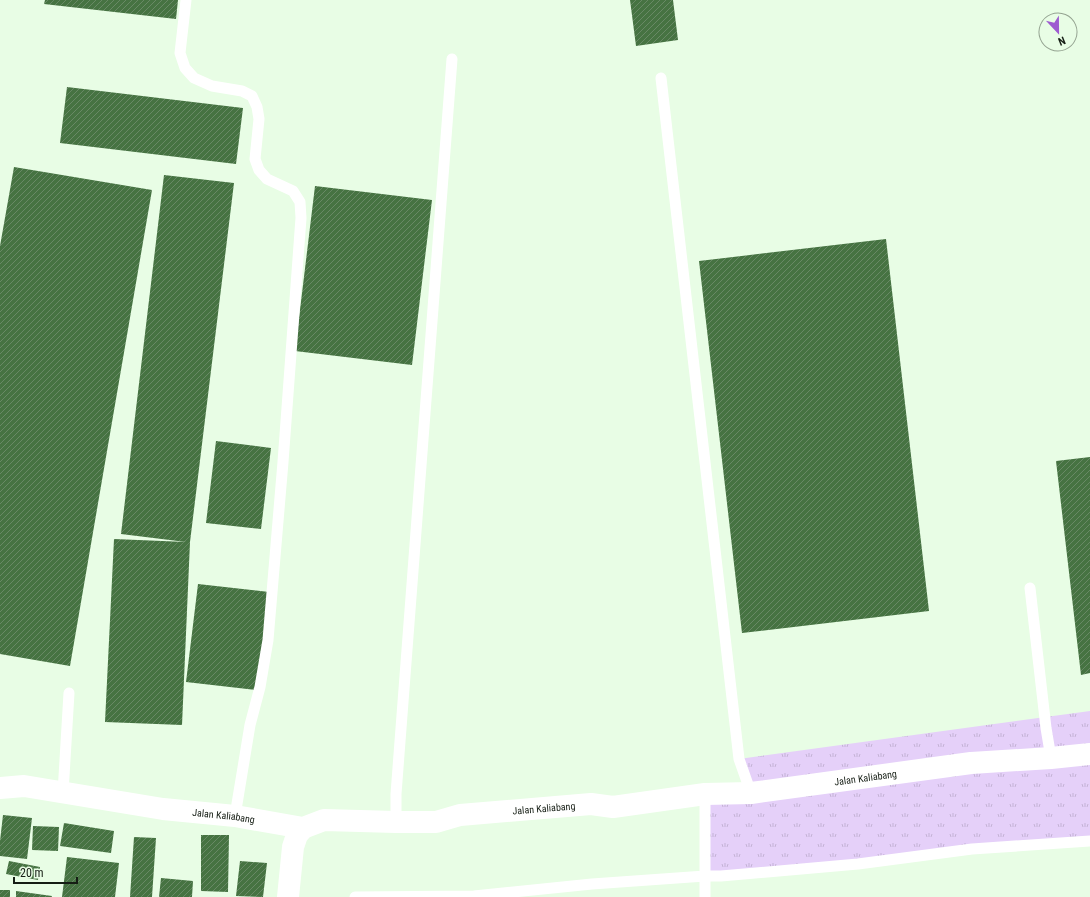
<svg xmlns="http://www.w3.org/2000/svg" width="1090" height="897" font-family="'Roboto Condensed',sans-serif">
	<style>
		.grass { fill: url(#grass-tufts) }
		.building { fill: url(#building-hatch) }
		.lines { fill: none; stroke-linecap: round; stroke-linejoin: round }
		.lane { stroke: #fff; stroke-width: 11 }
		.primary { stroke: #fff; stroke-width: 22 }
		.labels { text-anchor: middle; dominant-baseline: central; stroke-width: 4; stroke-linejoin: round; paint-order: stroke }
		.street-label { font-size: 10px; fill: #151d14; stroke: #e8fde5 }
	</style>
	<defs>
		<pattern id="grass-tufts" width="24" height="20" patternUnits="userSpaceOnUse"><rect width="24" height="20" fill="#e5d0f9"/><path d="M3 7l-1-3M5 7V3M7 7l1-3M15 17l-1-3M17 17v-4M19 17l1-3" fill="none" stroke="#c4b2d5"/></pattern>
		<pattern id="building-hatch" width="6" height="6" patternUnits="userSpaceOnUse"><rect width="6" height="6" fill="#467342"/><path d="M-1 1l2-2M0 6l6-6M5 7l2-2" fill="none" stroke="#688965"/></pattern>
	</defs>
	<rect width="100%" height="100%" fill="#e8fde5"/>
	<!-- grass -->
	<path class="grass" d="M1090,711V841L705,876V794L751,793L739,759Z"/>
	<!-- building -->
	<path class="building" d="M45,0H178L176,19L44,4Z
		M630,0H673L678,40L636,46Z
		M67,87L243,108L236,164L60,143Z
		M14,167L152,190L70,666L0,654V246Z
		M164,175L234,183L190,542L182,725L105,722L114,539L186,542L121,534Z
		M315,186L432,200L412,365L295,351Z
		M886,239L929,611L742,633L699,261Z
		M216,441L271,448L261,529L206,523Z
		M1090,457V673L1081,675L1056,461Z
		M198,584L269,592L257,690L186,682Z
		M3,815L32,818L27,859L0,856V841Z
		M64,823L114,831L111,853L60,846Z
		M33,826L59,827L58,851L32,850Z
		M201,835H229L228,892L201,891Z
		M134,837L156,838L152,897H130Z
		M67,857L119,863L115,897H62Z
		M9,861L40,867L38,880L6,874Z
		M240,861L267,863L263,897L236,896Z
		M161,878L193,881L192,897H159Z
		M0,890H10V897H0Z
		M16,891L52,896V897H16Z"/>
	<g class="lines">
		<!-- lane -->
		<path class="lane" d="M186,0L180,53L185,68L194,78L212,86L242,91L252,96L257,107L259,119L255,159L259,170L267,179L293,191L300,202L301,218L283,462L268,640L260,687L250,725L235,816
			M661,78L739,759L751,793
			M1030,588L1046,728L1051,758
			M63,793L69,693
			M705,794V897
			M396,822V794L452,59
			M355,897L474,896L592,884L705,876H721L858,864L972,849L1090,841"/>
		<!-- primary -->
		<g class="primary">
			<path id="s1" d="M0,788L24,786L163,809L235,816L303,828L324,820L396,822H436L460,815L591,804L613,807L705,794L751,793L971,763L1051,758L1090,754"/>
			<path d="M288,897L293,847L297,835L303,828"/>
		</g>
	</g>
	<g class="labels">
		<!-- street labels -->
		<g class="street-label">
			<text stroke="none"><textPath href="#s1" startOffset="874">Jalan Kaliabang</textPath></text>
			<text stroke="none"><textPath href="#s1" startOffset="550">Jalan Kaliabang</textPath></text>
			<text stroke="none"><textPath href="#s1" startOffset="226">Jalan Kaliabang</textPath></text>
		</g>
	</g>
	<!-- north arrow -->
	<g transform="translate(1058 32) rotate(158)"><circle r="19" fill="#e8fde5" stroke="#94a391"/>
	<path d="M0-3L7 15L0 10L-7 15Z" fill="#9e5bd0"/>
	<text y="-6" font-size="11" font-weight="bold" text-anchor="middle" fill="#151d14">N</text>
	</g>
	<!-- scale -->
	<path d="M14 877v6h63v-6" fill="none" stroke="#151d14" stroke-width="2"/>
	<text x="20" y="877" font-size="12" fill="#151d14" stroke="#e8fde5" stroke-width="3" paint-order="stroke">20 m</text>
</svg>
